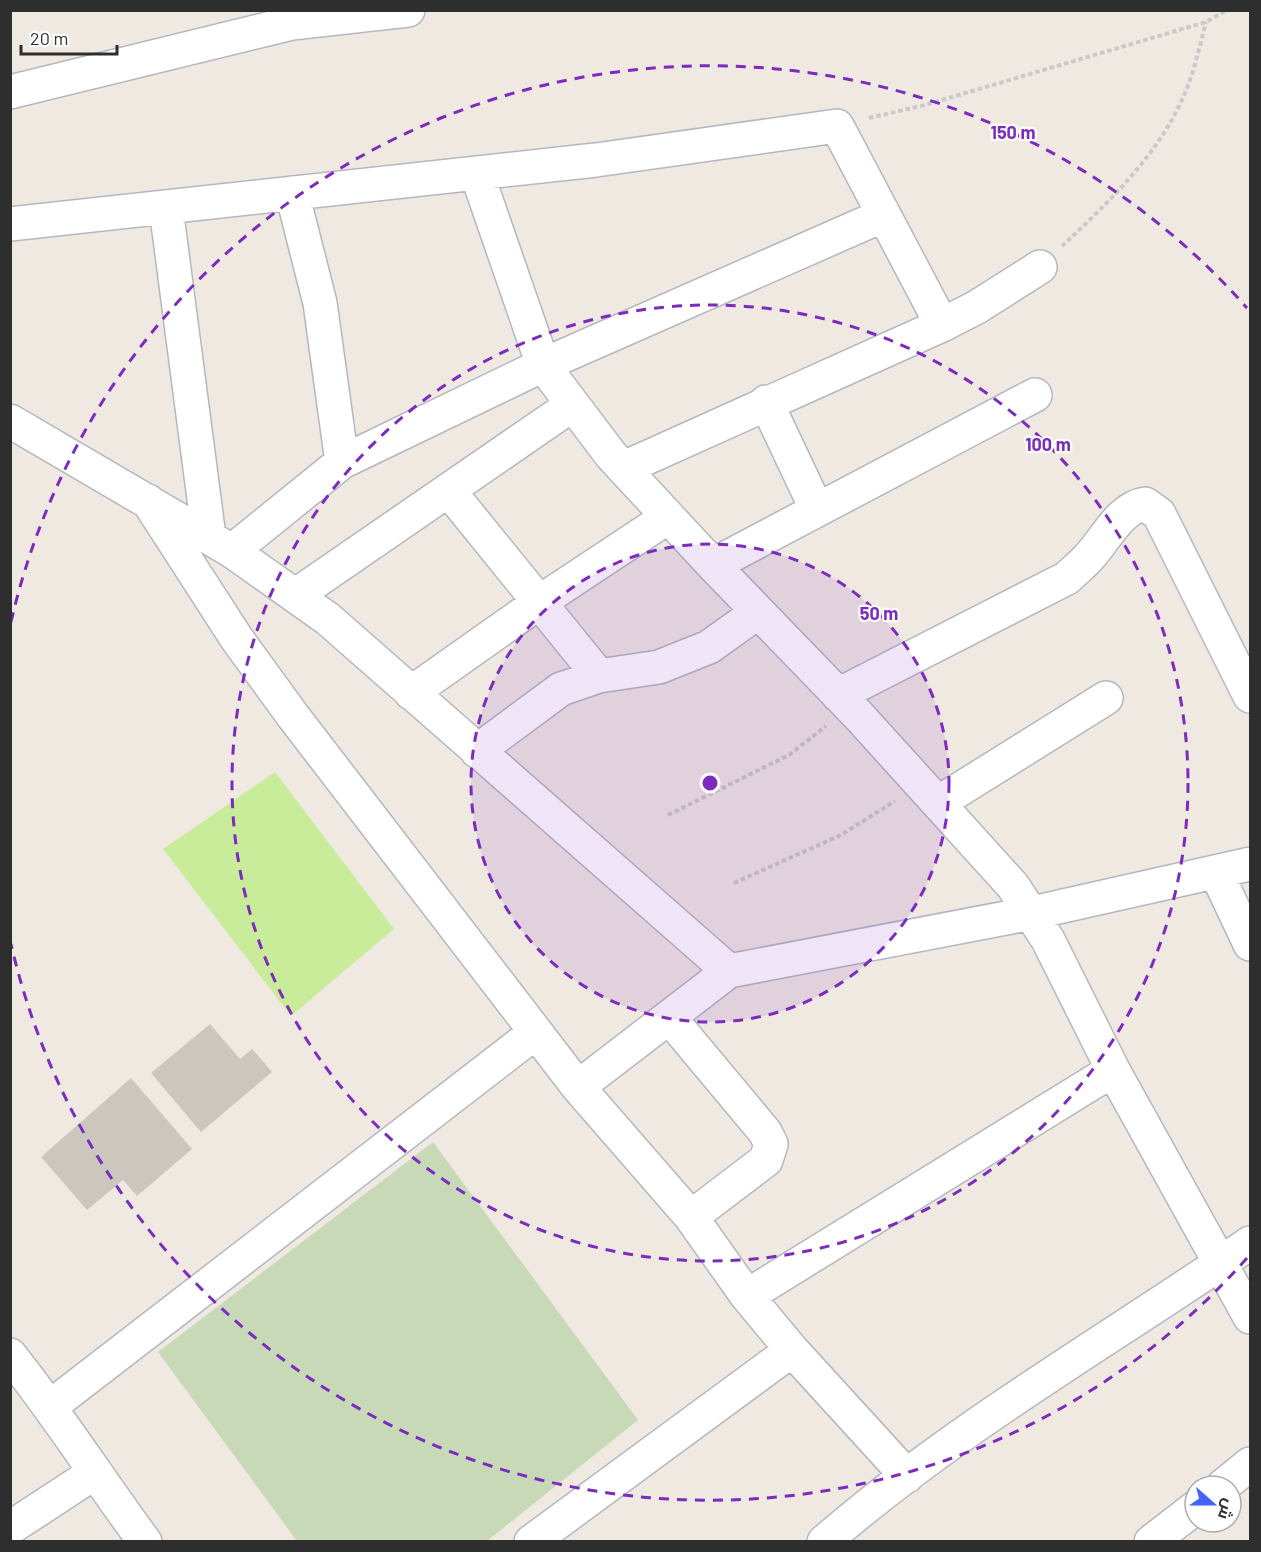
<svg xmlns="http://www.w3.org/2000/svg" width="1261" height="1552" font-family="Barlow,Cairo,sans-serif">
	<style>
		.cemetery { fill: #c8d9b8 }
		.pitch { fill: #c9ec9a }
		.building { fill: #cbc7bf }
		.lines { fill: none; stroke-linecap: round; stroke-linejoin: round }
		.minor-casing { stroke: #b4b7c1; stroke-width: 36 }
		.path { stroke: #c9c9c9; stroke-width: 4; stroke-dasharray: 4.5 3; stroke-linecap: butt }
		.minor { stroke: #fff; stroke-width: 33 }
		.ring { fill: none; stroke: #7b2cbf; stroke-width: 3; stroke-dasharray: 10 8 }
		.centre { fill: #7b2cbf; stroke: #fff; stroke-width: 3 }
		.ring-label { font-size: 18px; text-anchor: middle; font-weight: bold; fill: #7b2cbf; stroke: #fff; stroke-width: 4.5; stroke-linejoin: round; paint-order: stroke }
	</style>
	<rect width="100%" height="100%" fill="#efe9e1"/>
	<!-- cemetery -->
	<path class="cemetery" d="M433,1142L638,1420L487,1541H297L158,1352Z"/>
	<!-- pitch -->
	<path class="pitch" d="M275,772L394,929L291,1016L163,849Z"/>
	<!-- building -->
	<path class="building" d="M210,1024L240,1059L252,1049L272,1072L201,1132L151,1073Z
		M131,1078L192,1149L137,1196L123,1180L87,1210L41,1157Z"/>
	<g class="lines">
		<!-- minor casing -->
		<g class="minor-casing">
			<path id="minor" d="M10,92L292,23L408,10
				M477,174L543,365L884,215
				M292,193L320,303L342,462
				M166,208L209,537
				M10,224L596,160L837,126L942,325
				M766,402L817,510
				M10,421L232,551L328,619L729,971
				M624,468L942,325L977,307L1040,267
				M449,491L599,676
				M148,501L237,639L293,716L578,1087L691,1217L747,1296L792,1350L907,1476
				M232,551L342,462L543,365L611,455L713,565L859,716L1013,886L1048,940L1113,1070L1250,1317
				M713,565L1035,395
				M296,595L572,405
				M411,693L541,601L668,517
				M838,695L1067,578C1074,571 1082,565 1088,558C1105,541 1119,508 1145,504L1159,514L1250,696
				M477,751L561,689L599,676L659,667L709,647L758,612
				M938,803L1106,698
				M1216,872L1250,944
				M669,1017L765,1132L771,1144L766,1160L691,1217
				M578,1087L729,971L1032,913L1250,864
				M747,1296L1113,1070
				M10,1355C58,1415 99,1480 145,1542
				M51,1406L536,1032
				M1223,1486L1250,1464
				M10,1528L94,1473
				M531,1542L792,1350
				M824,1542C955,1428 1108,1341 1250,1243
				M1151,1542L1195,1508"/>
		</g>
		<!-- path -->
		<path class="path" d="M869,118L925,105L1206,22L1227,10
			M1062,246C1107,204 1155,158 1181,102C1193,77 1199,49 1206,22
			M668,815L789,755L826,726
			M734,883L841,835L895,801"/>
		<!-- minor -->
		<use href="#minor" class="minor"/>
	</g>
	<!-- distance rings -->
	<circle cx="710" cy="783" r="239" fill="#7b2cbf" fill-opacity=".12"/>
	<g class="ring">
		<circle cx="710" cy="783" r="239"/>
		<circle cx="710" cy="783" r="478"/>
		<path d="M1247 1258A717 717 0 0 1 11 944M11 622A717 717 0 0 1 1247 308"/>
	</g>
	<circle cx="710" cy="783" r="9" class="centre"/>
	<g class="ring-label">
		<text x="1013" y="139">150 m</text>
		<text x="1048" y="451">100 m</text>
		<text x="879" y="620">50 m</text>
	</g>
	<!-- border -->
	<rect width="1261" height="1552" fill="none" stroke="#2e2e2e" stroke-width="24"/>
	<!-- north arrow -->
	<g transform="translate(1213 1504) rotate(111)"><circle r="28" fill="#ffffff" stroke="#ababab" stroke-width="1.5"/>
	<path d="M0-4.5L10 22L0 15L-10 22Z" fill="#4264fb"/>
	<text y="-9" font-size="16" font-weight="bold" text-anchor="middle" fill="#2e2e2e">ش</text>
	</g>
	<!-- scale -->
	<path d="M21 45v9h96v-9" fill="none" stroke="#2e2e2e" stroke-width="3"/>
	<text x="30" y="45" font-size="18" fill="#2e2e2e" stroke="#ffffff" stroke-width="4.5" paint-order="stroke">20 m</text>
</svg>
